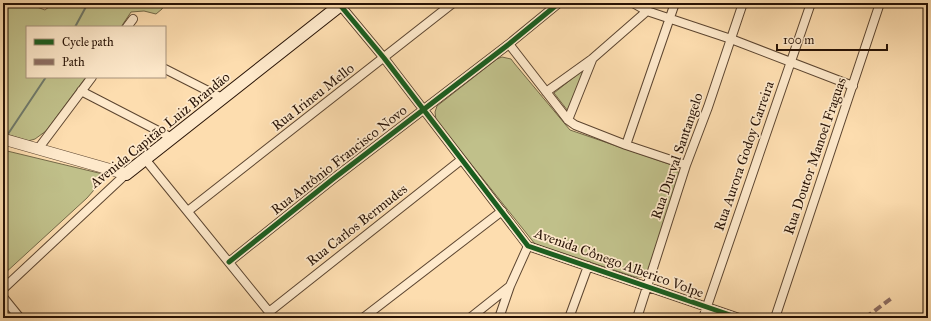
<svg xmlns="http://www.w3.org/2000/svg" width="931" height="321" font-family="'IM FELL Great Primer',serif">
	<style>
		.green { fill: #c0c08a; stroke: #746948 }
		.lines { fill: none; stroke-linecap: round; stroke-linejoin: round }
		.stream { stroke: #6f7869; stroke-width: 2 }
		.minor-casing { stroke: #5c4530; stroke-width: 10 }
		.tertiary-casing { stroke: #5c4530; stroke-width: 12 }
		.secondary-casing { stroke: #271205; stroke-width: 14 }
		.minor { stroke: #fee9cb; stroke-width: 8 }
		.tertiary { stroke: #fee9cb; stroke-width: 11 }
		.secondary { stroke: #fee9cb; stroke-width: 12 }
		.quiet { stroke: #8d6e63; stroke-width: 4; stroke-dasharray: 8 4; stroke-linecap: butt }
		.cycleway-casing { stroke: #fee9cb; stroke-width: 8 }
		.cycleway { stroke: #1b5e20; stroke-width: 5 }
		.labels { text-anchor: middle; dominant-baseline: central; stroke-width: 3.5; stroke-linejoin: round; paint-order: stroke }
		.street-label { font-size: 14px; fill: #271205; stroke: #fee9cb }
	</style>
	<rect width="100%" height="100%" fill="#fdddaf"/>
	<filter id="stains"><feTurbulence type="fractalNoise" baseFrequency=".005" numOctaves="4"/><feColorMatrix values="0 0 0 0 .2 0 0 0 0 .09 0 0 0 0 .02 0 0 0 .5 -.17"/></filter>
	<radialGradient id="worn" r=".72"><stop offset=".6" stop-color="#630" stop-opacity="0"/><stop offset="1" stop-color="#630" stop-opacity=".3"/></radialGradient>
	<!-- green -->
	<path class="green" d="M3,3H33L37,7L45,10L50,6L49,3H165L162,9L156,14L144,11L131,12L121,27H27V77H86L46,131L35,139L28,141L3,133Z
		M502,57L511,59L514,63L570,130L672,165C677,168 679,172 679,178L648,270L642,277H635L535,244L436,120L435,112L437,106L497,59Z
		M583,70L584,71L568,111L554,93Z
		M3,150L107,175L87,198L3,275Z"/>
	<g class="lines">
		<!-- stream -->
		<path class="stream" d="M75,27L88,3
			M8,134L46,77"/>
		<!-- minor casing -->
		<g class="minor-casing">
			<path id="minor" d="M633,3L647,11L731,39L853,86
				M340,5L384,58L528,246L739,318
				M127,27L133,19
				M509,44L568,120L575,125L626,145L686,165
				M165,69L222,98
				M81,91L172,138
				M546,92L592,59L647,11
				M568,120L592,60
				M626,145L675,3
				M38,149L92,77
				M145,159L274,318
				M188,211L453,3
				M229,262L333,179L509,44L559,3
				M3,289L126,174
				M3,297L20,318
				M269,312L461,160
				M363,318L502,211
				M470,318L509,287
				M499,318L510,286L528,246
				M569,318L588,266
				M637,318L686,165L708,107L743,3
				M703,318L811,3
				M775,318L880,3"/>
		</g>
		<!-- tertiary casing -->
		<g class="tertiary-casing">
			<path id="tertiary" d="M3,139L126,174"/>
		</g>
		<!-- secondary casing -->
		<g class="secondary-casing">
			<path id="secondary" d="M126,174L343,3"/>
		</g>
		<!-- minor -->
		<use href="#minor" class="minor"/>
		<!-- tertiary -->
		<use href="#tertiary" class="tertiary"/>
		<!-- secondary -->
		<use href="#secondary" class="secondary"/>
		<!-- quiet -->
		<path class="quiet" d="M865,318L893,297"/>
		<!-- cycleway casing -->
		<g class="cycleway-casing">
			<path id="cycleway" d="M340,5L384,58L528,246L739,318
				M229,262L333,179L509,44L559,3"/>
		</g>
		<!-- cycleway -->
		<use href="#cycleway" class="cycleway"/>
	</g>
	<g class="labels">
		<!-- street labels -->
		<g class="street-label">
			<text transform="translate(313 97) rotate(-38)">Rua Irineu Mello</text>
			<text transform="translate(160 130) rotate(-39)">Avenida Capitão Luiz Brandão</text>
			<text transform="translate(677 156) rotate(-71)">Rua Durval Santangelo</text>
			<text transform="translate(744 156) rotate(-71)">Rua Aurora Godoy Carreira</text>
			<text transform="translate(815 156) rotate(-71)">Rua Doutor Manoel Fraguas</text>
			<text transform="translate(339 160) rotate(-38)">Rua Antônio Francisco Novo</text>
			<text transform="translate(357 225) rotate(-38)">Rua Carlos Bermudes</text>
			<text transform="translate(619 263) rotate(20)">Avenida Cônego Alberico Volpe</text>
		</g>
	</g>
	<!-- margin -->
	<rect width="931" height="321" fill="none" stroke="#fdddaf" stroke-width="16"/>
	<rect x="4" y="4" width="923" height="313" fill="none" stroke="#271205" stroke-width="2"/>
	<rect x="8" y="8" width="915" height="305" fill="none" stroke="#271205"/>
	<!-- legend -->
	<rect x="26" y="26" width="140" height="52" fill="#fee9cb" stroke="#a8937c"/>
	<rect x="34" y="39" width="20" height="6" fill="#1b5e20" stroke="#a8937c"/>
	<text x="62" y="46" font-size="12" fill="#271205">Cycle path</text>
	<rect x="34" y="59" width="20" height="6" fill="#8d6e63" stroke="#a8937c"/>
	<text x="62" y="66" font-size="12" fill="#271205">Path</text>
	<!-- scale -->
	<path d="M777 44v6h110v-6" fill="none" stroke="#271205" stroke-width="2"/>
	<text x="783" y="44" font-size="12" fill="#271205" stroke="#fee9cb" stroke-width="3" paint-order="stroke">100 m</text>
	<rect width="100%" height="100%" filter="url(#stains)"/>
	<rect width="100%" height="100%" fill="url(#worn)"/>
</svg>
